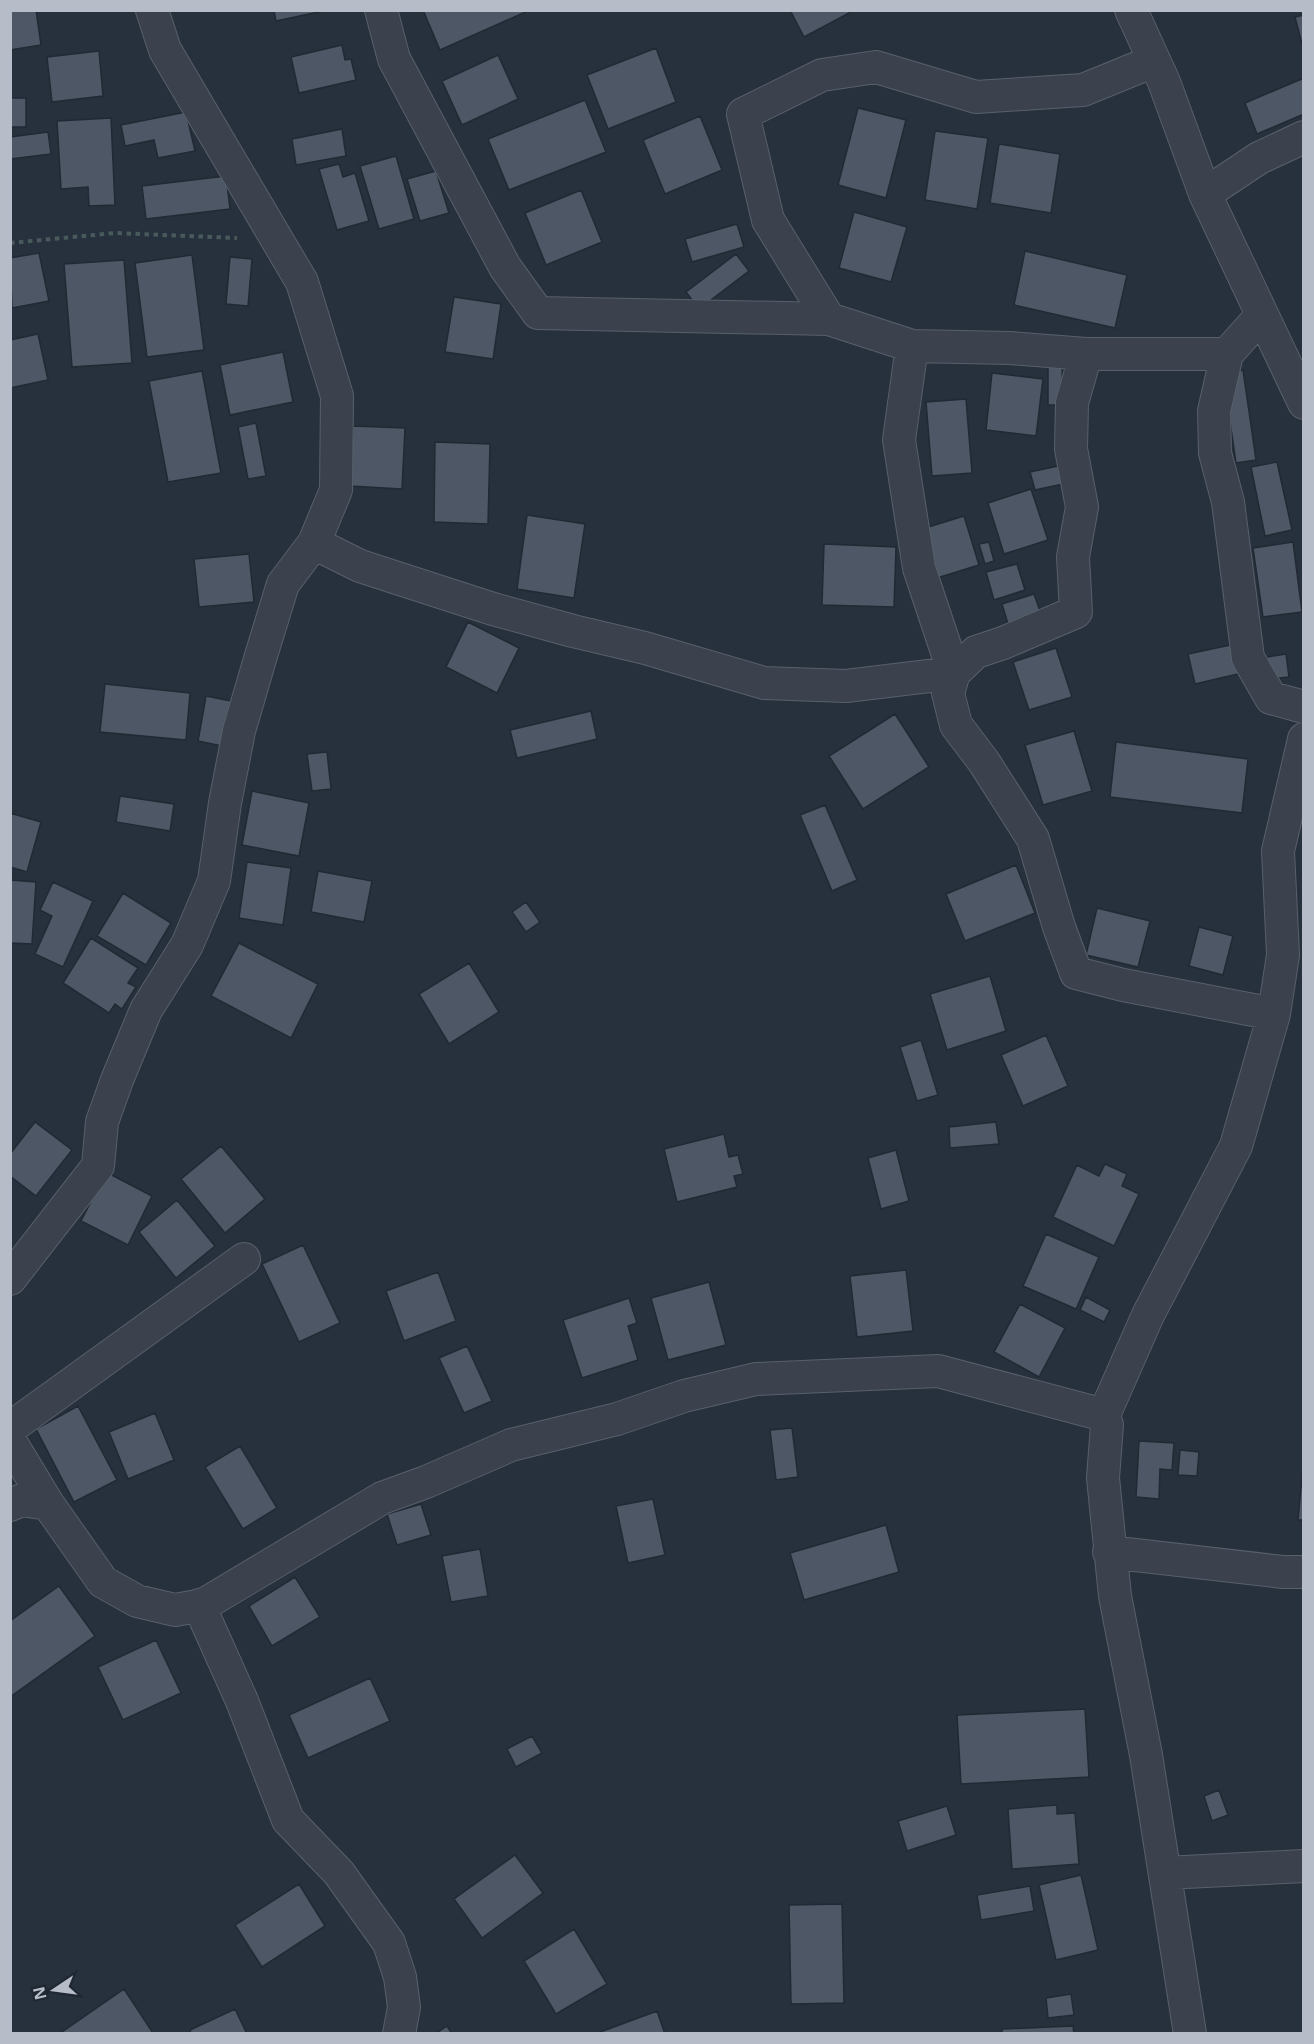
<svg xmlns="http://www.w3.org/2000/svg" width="1314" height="2044" font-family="'Noto Sans',sans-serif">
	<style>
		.building { fill: #4d5765; stroke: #212934; stroke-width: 1.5 }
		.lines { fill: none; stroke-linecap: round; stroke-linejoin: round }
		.minor-casing { stroke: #58606b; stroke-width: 34 }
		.path { stroke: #495a5d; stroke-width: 4; stroke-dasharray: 4.5 4.5; stroke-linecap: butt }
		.minor { stroke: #3b424d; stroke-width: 32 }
	</style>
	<rect width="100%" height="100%" fill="#27303d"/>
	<!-- building -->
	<path class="building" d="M10,10H36L41,45L10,50Z
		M274,10H328L276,21Z
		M423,10H530L440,50Z
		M790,10H850L851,12L804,37Z
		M1304,15V43L1302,44L1295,17Z
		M342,45L345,60L351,59L356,80L299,93L291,57Z
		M656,48L676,102L608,129L587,75Z
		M99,51L103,96L52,102L47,57Z
		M498,55L518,99L462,125L442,81Z
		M1304,78V114L1257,134L1245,103Z
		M10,98H26V127H10Z
		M585,100L606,152L509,190L488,139Z
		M858,108L906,120L886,198L838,185Z
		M186,112L195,151L158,158L154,140L125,146L121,125Z
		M700,116L722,170L665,194L643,140Z
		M111,118L115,205L89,206L88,187L61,189L57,121Z
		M342,129L346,156L296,165L292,139Z
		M935,131L988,138L977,209L925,200Z
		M48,132L51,154L10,159V137Z
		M999,144L1060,154L1051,213L990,203Z
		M396,156L414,219L379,229L360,166Z
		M339,164L343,177L355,173L369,221L337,230L319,169Z
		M436,171L449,213L420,221L407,179Z
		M226,176L230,209L146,219L142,186Z
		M581,190L602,242L546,265L525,213Z
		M854,212L907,227L891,282L839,268Z
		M737,224L744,247L692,262L685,239Z
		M1025,251L1127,275L1115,328L1014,305Z
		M39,253L49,301L12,308L10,258Z
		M736,254L749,271L699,309L686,292Z
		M192,255L204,350L147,357L135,263Z
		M230,257L252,259L248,306L226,304Z
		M124,260L132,363L72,367L64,264Z
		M454,297L501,304L493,359L445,352Z
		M38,334L48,380L10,388V340Z
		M283,352L293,402L230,415L220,365Z
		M1048,364H1062L1063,405H1048Z
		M1243,370L1256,460L1236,463L1223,373Z
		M202,371L221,473L168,482L149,381Z
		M992,373L1043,379L1036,436L986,430Z
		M966,399L972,473L932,476L926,402Z
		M256,423L266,476L248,479L238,427Z
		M353,426L405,428L402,489L350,486Z
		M435,442L490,444L488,524L434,522Z
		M1277,462L1292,530L1265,536L1251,467Z
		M1058,466L1063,484L1035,490L1030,472Z
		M1031,489L1048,540L1004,554L988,503Z
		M527,515L585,524L574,598L517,589Z
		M964,516L979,565L937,578L922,529Z
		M989,542L994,561L985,564L979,544Z
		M1293,542L1302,612L1263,617L1253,548Z
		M824,544L896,547L894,607L822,605Z
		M249,554L254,602L199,607L194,559Z
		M1017,564L1025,590L994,600L986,572Z
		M1034,594L1041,614L1008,624L1002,604Z
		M468,622L519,648L497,693L446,667Z
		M1235,644L1242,673L1195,684L1188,654Z
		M1056,648L1072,697L1029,710L1013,662Z
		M1286,654L1289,677L1270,679L1267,657Z
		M105,684L190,693L186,740L100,732Z
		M206,696L231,701L222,746L198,741Z
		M591,711L597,739L517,758L510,730Z
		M895,714L929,767L863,809L829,756Z
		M1074,731L1092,791L1043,805L1025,745Z
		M1116,742L1248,759L1242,813L1110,797Z
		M327,752L331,789L312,791L307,754Z
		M252,791L309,803L299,856L242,845Z
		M120,796L174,804L170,831L116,822Z
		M825,805L857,880L832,891L800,815Z
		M10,813L41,822L27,872L10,867Z
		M247,862L291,868L283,925L239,918Z
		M1016,865L1035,913L965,941L946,894Z
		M318,871L372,881L364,922L311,912Z
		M10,880L36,882L32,944L10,943Z
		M53,882L93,901L63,967L35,954L52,916L40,910Z
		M123,893L171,923L146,965L97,936Z
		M526,902L540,922L526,932L512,912Z
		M1097,908L1150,921L1138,967L1086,955Z
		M1199,927L1233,936L1223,975L1189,966Z
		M91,938L138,968L128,983L136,987L122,1009L115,1004L109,1013L63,983Z
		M239,943L318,984L291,1038L211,996Z
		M469,963L499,1012L449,1044L419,994Z
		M990,976L1006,1031L947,1050L930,994Z
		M1046,1035L1068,1086L1023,1106L1001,1055Z
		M921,1040L938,1095L917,1101L900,1047Z
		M35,1122L72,1150L36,1196L10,1176V1154Z
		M996,1122L999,1144L950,1148L949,1127Z
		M724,1134L729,1157L738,1155L743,1174L734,1176L737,1187L677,1202L664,1149Z
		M221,1146L265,1199L225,1233L181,1179Z
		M896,1150L909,1201L881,1209L868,1158Z
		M1105,1164L1127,1174L1122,1186L1139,1194L1114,1246L1053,1217L1077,1165L1099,1176Z
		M106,1172L152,1196L128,1245L81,1221Z
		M177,1200L215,1246L176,1278L139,1232Z
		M1046,1234L1099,1257L1076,1309L1023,1286Z
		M303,1245L340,1323L299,1342L262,1264Z
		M906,1270L913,1331L857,1337L850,1276Z
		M438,1272L456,1321L404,1341L386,1291Z
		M709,1282L726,1345L668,1360L651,1298Z
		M1086,1297L1110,1310L1104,1322L1080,1310Z
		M629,1298L637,1323L628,1326L638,1360L582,1378L563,1320Z
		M1020,1304L1065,1328L1039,1377L994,1352Z
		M467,1346L492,1401L464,1413L439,1358Z
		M78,1406L117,1480L74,1502L36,1429Z
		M155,1413L174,1460L128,1479L109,1432Z
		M792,1428L798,1477L776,1480L770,1430Z
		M1139,1441L1174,1443L1172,1470L1160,1469L1159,1499L1136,1497Z
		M240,1446L277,1508L243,1529L205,1467Z
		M1180,1450L1199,1452L1197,1476L1178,1475Z
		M1303,1466H1304V1520H1298Z
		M653,1499L665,1555L628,1563L616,1506Z
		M421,1504L431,1535L397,1545L387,1514Z
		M886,1525L899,1572L804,1600L790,1553Z
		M480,1549L488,1596L451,1602L442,1556Z
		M295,1577L320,1617L272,1646L249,1606Z
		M59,1586L95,1636L10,1697V1621Z
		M156,1640L181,1693L123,1720L98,1667Z
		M370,1678L390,1721L308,1758L289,1715Z
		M1085,1709L1089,1777L961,1784L957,1715Z
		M532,1736L542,1753L516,1767L507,1749Z
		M1219,1790L1228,1815L1212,1821L1204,1796Z
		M1057,1805V1814L1075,1813L1079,1864L1012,1869L1008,1809Z
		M947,1806L956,1835L907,1851L898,1821Z
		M515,1855L543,1893L482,1938L454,1899Z
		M1081,1875L1098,1950L1056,1960L1039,1885Z
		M299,1884L325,1926L262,1967L235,1925Z
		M1030,1886L1034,1911L981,1920L977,1895Z
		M842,1904L844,2003L791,2004L789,1905Z
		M574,1929L607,1984L556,2014L524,1961Z
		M124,1989L153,2033L59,2034Z
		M1071,1994L1074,2015L1048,2018L1046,1998Z
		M235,2009L247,2034H191L190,2030Z
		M657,2011L665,2034H595Z
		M447,2026L452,2034H435Z
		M1073,2026L1074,2034H1002V2029Z"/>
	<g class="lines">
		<!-- minor casing -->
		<g class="minor-casing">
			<path id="minor" d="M152,10L165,50L302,282L337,396L336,490L314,543
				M381,10L394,59L505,267L538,313L829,319L912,346L1010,348L1086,354
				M1131,10L1164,82L1205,194L1304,403
				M1205,194L1259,158L1304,137
				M1261,316L1227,354L1214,411L1215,453L1228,502L1248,658L1271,698L1304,707
				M829,319L768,220L743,114L822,75L876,67L976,97L1083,90L1154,61
				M1227,354H1086L1072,403L1071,449L1082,507L1073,557L1076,612L1003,643L976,652L954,673L948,693L956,725L984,762L1033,839L1059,927L1076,973L1123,985L1274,1014
				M10,1279L98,1166L102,1122L117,1080L146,1010L187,945L214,881L225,803L239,731L260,659L283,584L314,543L360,566L493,609L573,631L645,648L764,683L846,686L954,673L919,568L899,440L912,346
				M10,1428L244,1259
				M10,1441L48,1504
				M10,1505L22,1500L48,1504L103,1582L137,1601L175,1610L203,1605L382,1498L426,1482L511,1445L617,1419L684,1396L756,1379L938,1371L1104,1415
				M1109,1552L1283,1572H1304
				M199,1605L242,1701L288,1820L339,1873L389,1943L400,1977L404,2007L399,2034
				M1165,1873L1304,1866
				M1190,2034L1146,1755L1115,1596L1103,1478L1107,1425L1104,1415L1148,1315L1236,1146L1274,1014L1283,955L1278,851L1304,739"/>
		</g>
		<!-- path -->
		<path class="path" d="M10,243L115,233L237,238"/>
		<!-- minor -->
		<use href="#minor" class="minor"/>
	</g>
	<!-- border -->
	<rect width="1314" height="2044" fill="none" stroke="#b7bdc8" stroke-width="24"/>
	<!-- north arrow -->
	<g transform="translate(54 1990) rotate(257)" stroke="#1f2732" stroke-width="4.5" paint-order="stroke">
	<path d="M0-4.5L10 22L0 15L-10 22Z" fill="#b7bdc8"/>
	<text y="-9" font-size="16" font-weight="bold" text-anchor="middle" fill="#b7bdc8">N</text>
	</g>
</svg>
